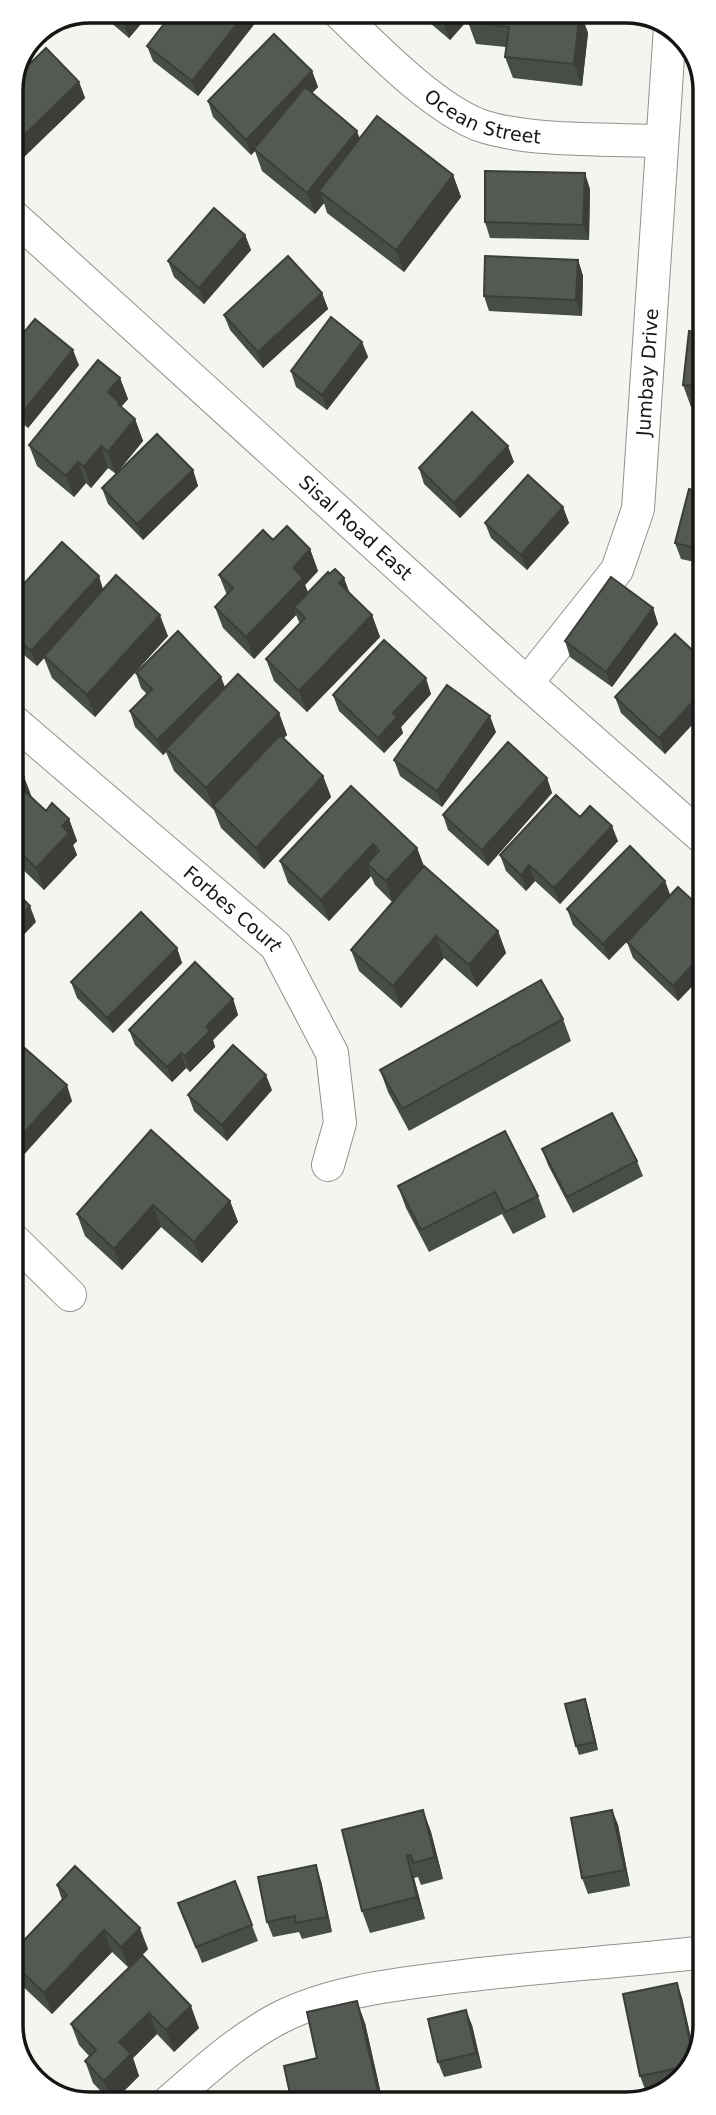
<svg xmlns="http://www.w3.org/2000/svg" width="716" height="2115" font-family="'DejaVu Sans',sans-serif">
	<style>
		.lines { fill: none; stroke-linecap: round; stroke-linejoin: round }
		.minor-casing { stroke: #8f938d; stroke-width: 34 }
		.minor { stroke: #fff; stroke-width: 32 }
		.wall { fill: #494d47 }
		.shaded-wall { fill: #3c3e3a }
		.building { fill: #555953; stroke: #3c3e3a; stroke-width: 2 }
		.labels { text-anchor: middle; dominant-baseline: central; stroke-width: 7; stroke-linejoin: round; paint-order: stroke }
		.street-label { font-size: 19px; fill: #161715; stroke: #fff }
		.rim { fill: none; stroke: #161715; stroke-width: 3.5 }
	</style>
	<rect width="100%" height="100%" fill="#f2f6ef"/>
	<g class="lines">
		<!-- minor casing -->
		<g class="minor-casing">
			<g id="minor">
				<path id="s1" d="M337,11C375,47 431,106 479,125C527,142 609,139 661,141"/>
				<path id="s2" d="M11,214L527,683L704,839"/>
				<path id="s3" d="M527,683L617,570L638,509L670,27"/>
				<path id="s4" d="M11,719L276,946L332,1053L340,1123L328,1165"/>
				<path d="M12,1238L70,1295"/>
				<path d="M166,2104C202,2073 238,2039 281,2017C331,1992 391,1985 446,1978C532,1967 619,1962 705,1952"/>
			</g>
		</g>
		<!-- minor -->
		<use href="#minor" class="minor"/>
	</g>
	<!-- wall -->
	<path class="wall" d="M96,10L152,11L129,38Z
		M174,11H252L256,22L198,96L153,61L147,46Z
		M416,11H605V17L581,14L588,33L582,86L513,78L505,57L506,47L476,44L468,22V19L450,40Z
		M312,71L318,87L312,93L360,138L453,175L461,197L404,272L327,213L324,203L315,214L262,171L255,151L251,155L213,117L208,101Z
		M79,82L85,98L24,157L11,143V85Z
		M590,189L589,240L490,238L485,222Z
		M245,235L251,250L204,304L174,277L168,261Z
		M578,260L583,276L582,316L489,311L484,296Z
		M322,293L328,309L263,368L230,330L224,315Z
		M703,333V408L691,407L683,385Z
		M362,342L368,357L327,410L296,387L291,371Z
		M11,348L79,365L28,428L11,414Z
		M120,378L128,399L121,407L135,419L143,441L116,474L108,468L91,488L86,483L74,497L37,466L29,445Z
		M514,462L460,518L424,484L419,468Z
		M193,470L198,486L143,540L108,504L102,488Z
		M703,493L704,564L681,559L675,543Z
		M563,507L569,523L527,570L491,538L485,523Z
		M273,540L310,549L318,571L305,585L308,592L350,594L372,615L380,637L307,712L274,681L266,659L300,624L296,615L254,659L223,628L215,607L227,595L219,575Z
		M103,589L168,636L95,717L52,678L44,658L37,666L11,644V598Z
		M653,608L658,624L612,687L570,657L565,641Z
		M704,661V712L665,754L621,713L615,697Z
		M136,673L225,687L279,713L287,735L283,738L323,776L331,797L264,869L221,828L214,810L174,771L166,752L163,755L135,727L130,711L147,694L141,688Z
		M431,694L401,727L403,733L384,753L339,711L333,695Z
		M496,732L442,807L400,776L394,760Z
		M11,765L24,777L32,798L46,811L69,819L77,841L73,845L77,855L44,890L12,859Z
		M547,778L552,793L488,866L448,830L443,815Z
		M351,786L417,848L424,866L498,931L506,953L477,987L444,958L401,1008L359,971L351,950L392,902L375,885L371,876L329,921L288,883L280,861Z
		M580,817L618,841L560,904L535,881L526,891L506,871L500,855Z
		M665,881L670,896L704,911V974L678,1001L633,958L627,942L644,923L609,960L573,925L567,909Z
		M177,948L182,963L113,1033L77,998L71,982Z
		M233,999L238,1015L213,1040L215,1047L190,1072L186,1068L172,1082L135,1045L129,1030Z
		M563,1019L571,1041L409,1131L388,1092L380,1070Z
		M12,1053L72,1101L19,1160L12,1154Z
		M272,1090L227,1141L194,1111L188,1095Z
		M151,1130L230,1201L238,1222L202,1263L161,1227L122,1270L85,1236L77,1214Z
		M542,1149L637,1161L643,1176L573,1213L548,1165Z
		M398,1186L538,1196L546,1217L513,1234L502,1214L429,1252L406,1208Z
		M588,1708L598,1750L579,1755L576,1746Z
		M423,1810L431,1832L443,1879L421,1885L418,1877L414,1878L425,1919L370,1933L362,1911Z
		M612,1810L618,1825L630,1886L588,1894L582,1878Z
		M235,1881L258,1941L202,1963L178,1903Z
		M321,1881L332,1932L302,1939L299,1932L273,1937L267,1922Z
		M57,1885L148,1949L142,1955L199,2028L174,2052L157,2034L133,2058L139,2076L112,2103L93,2083L85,2061L90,2057L79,2045L71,2024L129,1968L112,1952L52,2014L15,1979L13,1973V1952L62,1900Z
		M677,1983L682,1998L695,2056L689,2074L669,2087L646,2092L640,2076Z
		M365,2023L383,2103H292L317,2058Z
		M472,2025L482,2068L444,2077L438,2062Z"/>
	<!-- shaded-wall -->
	<path class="shaded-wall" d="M134,11H152L129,38L124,23Z
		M247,11H252L256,22L198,96L192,81Z
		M449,11H476L450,40L442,19Z
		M580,11L588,33L582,86L574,64Z
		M312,71L318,87L256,151L254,149L255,151L251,155L246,140Z
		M79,82L85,98L24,157L18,141Z
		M357,131L365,152L319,191L324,203L315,214L307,193Z
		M585,173L590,189L589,240L583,225Z
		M453,175L461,197L404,272L396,250Z
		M245,235L251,250L204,304L199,288Z
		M578,260L583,276L582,316L576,300Z
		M322,293L328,309L263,368L258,352Z
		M11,302L17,318L11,323Z
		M362,342L368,357L327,410L322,395Z
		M73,350L79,365L28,428L23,412Z
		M120,378L128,399L121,407L127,424L108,392Z
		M135,419L143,441L116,474L108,452Z
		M101,446L108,468L91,488L84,467Z
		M508,446L514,462L460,518L454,503Z
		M78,462L86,483L74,497L66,476Z
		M193,470L198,486L143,540L137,524Z
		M563,507L569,523L527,570L521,555Z
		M310,549L318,571L305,585L311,600L294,607L296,615L254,659L246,637L293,568Z
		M99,576L104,592L37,666L31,651Z
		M344,578L352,599L339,583Z
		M653,608L658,624L612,687L606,672Z
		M160,615L168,636L95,717L87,695Z
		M372,615L380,637L307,712L299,691Z
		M221,677L227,692L166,749V752L163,755L157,740Z
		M426,678L431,694L401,727L403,733L384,753L378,738L393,713Z
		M704,690V712L665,754L659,738Z
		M279,713L287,735L215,809L213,807L206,788Z
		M490,716L496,732L442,807L437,791Z
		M323,776L331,797L264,869L256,848Z
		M24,777L32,798L17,784Z
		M547,778L552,793L488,866L482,850Z
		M69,819L77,841L73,845L77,855L44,890L36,868L62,826Z
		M612,826L618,841L560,904L554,888Z
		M373,844L381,866L367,864L371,876L329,921L321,900Z
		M417,848L425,870L393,903L386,881Z
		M529,865L535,881L526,891L521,875Z
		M665,881L671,897L609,960L603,944Z
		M30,906L36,922L12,947V925Z
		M498,931L506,953L477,987L469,965Z
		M436,936L444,958L401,1008L393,986Z
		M177,948L182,963L113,1033L107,1018Z
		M704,952V974L678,1001L673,986Z
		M233,999L238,1015L213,1040L215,1047L190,1072L185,1056L206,1027Z
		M181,1053L186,1068L172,1082L167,1067Z
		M266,1075L272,1090L227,1141L222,1125Z
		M67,1085L72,1101L19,1160L13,1145Z
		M230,1201L238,1222L202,1263L194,1242Z
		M153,1205L161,1227L122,1270L114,1249Z
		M585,1699L588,1708L598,1750L595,1742Z
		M423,1810L431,1832L443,1879L435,1857Z
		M612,1810L618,1825L630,1886L625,1870Z
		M407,1856L414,1878L425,1919L417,1897Z
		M316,1865L321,1881L332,1932L327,1917Z
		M140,1928L148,1949L129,1969L121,1947Z
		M104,1930L112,1952L52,2014L44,1993Z
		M677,1983L682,1998L695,2056L694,2060Z
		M357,2001L365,2023L383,2103H381L380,2099Z
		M191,2006L199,2028L174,2052L166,2030Z
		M466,2010L472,2025L482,2068L476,2053Z
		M149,2013L157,2034L133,2058L139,2076L112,2103L104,2081L119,2042Z"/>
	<!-- building -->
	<path class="building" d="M109,10L134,11L124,23Z
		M174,11H247L192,81L147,46Z
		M433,11H449L442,19Z
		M469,11H580L574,64L505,57L509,27L468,22Z
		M274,34L312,71L246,140L208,101Z
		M46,48L79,82L18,141L11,133V85L12,81Z
		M305,87L357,131L307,193L254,149Z
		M377,116L453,175L396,250L319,191Z
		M485,171L585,173L583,225L485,222Z
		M703,198V235H701Z
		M214,208L245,235L199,288L168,261Z
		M288,256L322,293L258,352L224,315Z
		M485,256L578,260L576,300L484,296Z
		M701,264H703V305H700Z
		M331,317L362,342L322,395L291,371Z
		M35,319L73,350L23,412L11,403V348Z
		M689,331L703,333V387L683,385Z
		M98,360L120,378L108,392L119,402L118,404L135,419L108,452L101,446L84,467L78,462L66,476L29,445Z
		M472,412L508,446L454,503L419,468Z
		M157,434L193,470L137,524L102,488Z
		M528,475L563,507L521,555L485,523Z
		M689,489L703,493L704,550L675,543Z
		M287,526L310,549L293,568L303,578L246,637L215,607L233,588L219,575L263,530L273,540Z
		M62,542L99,576L31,651L11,633V598Z
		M335,569L344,578L339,583L372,615L299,691L266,659L305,618L294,607L328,572L329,574Z
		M116,575L160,615L87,695L44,656Z
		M611,577L653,608L606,672L565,641Z
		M178,631L221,677L157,740L130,711L152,689L136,673Z
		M675,634L704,661V690L659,738L615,697Z
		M384,640L426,678L393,713L397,717L378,738L333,695Z
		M238,674L279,713L206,788L166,749Z
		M447,685L490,716L437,791L394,760Z
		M280,735L323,776L256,848L213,806Z
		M508,742L547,778L482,850L443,815Z
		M11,765L24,777L17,784L46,811L52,803L69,819L62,826L69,833L36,868L12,844Z
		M351,786L417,848L386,881L367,864L379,851L373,844L321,900L280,861Z
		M556,795L580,817L590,806L612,826L554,888L529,865L521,875L500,855Z
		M630,846L665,881L603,944L567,909Z
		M424,866L498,931L469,965L436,936L393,986L351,950Z
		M678,887L704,911V952L673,986L627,942Z
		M12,888L30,906L12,925Z
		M141,912L177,948L107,1018L71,982Z
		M195,962L233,999L206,1027L210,1031L185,1056L181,1053L167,1067L129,1030Z
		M541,980L563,1019L402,1109L380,1070Z
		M20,1044L67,1085L13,1145L12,1144V1053Z
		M233,1045L266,1075L222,1125L188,1095Z
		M612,1113L637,1161L567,1197L542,1149Z
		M151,1130L230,1201L194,1242L153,1205L114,1249L77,1214Z
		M505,1131L538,1196L505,1212L495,1192L421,1230L398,1186Z
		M585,1699L595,1742L576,1746L565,1704Z
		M423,1810L435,1857L413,1863L411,1855L407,1856L417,1897L362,1911L342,1830Z
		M612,1810L625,1870L582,1878L571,1818Z
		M316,1865L327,1917L296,1923L295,1916L267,1922L258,1877Z
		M75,1866L140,1928L121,1947L104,1930L44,1993L13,1963V1952L67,1895L57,1885Z
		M235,1881L252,1925L196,1947L178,1903Z
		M142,1955L191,2006L166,2030L149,2013L119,2042L131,2054L104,2081L85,2061L96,2050L71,2024Z
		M705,1977V2011L698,1979Z
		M677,1983L694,2060L692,2065L640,2076L623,1994Z
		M357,2001L380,2099L361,2103H292L284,2066L317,2058L307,2012Z
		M466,2010L476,2053L438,2062L428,2019Z
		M457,2092L459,2103H429L428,2099Z"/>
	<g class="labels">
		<!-- street labels -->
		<g class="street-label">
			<text stroke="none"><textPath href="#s1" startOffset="184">Ocean Street</textPath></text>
			<text stroke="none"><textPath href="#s3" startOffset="346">Jumbay Drive</textPath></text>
			<text stroke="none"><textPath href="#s2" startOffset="466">Sisal Road East</textPath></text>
			<text stroke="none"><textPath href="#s4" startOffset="292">Forbes Court</textPath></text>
		</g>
	</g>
	<!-- crop -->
	<path d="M0 0H716V2115H0ZM90 23H626A67 67 0 0 1 693 90V2025A67 67 0 0 1 626 2092H90A67 67 0 0 1 23 2025V90A67 67 0 0 1 90 23Z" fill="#fff" fill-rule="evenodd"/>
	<path class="rim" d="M90 23H626A67 67 0 0 1 693 90V2025A67 67 0 0 1 626 2092H90A67 67 0 0 1 23 2025V90A67 67 0 0 1 90 23Z"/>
</svg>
